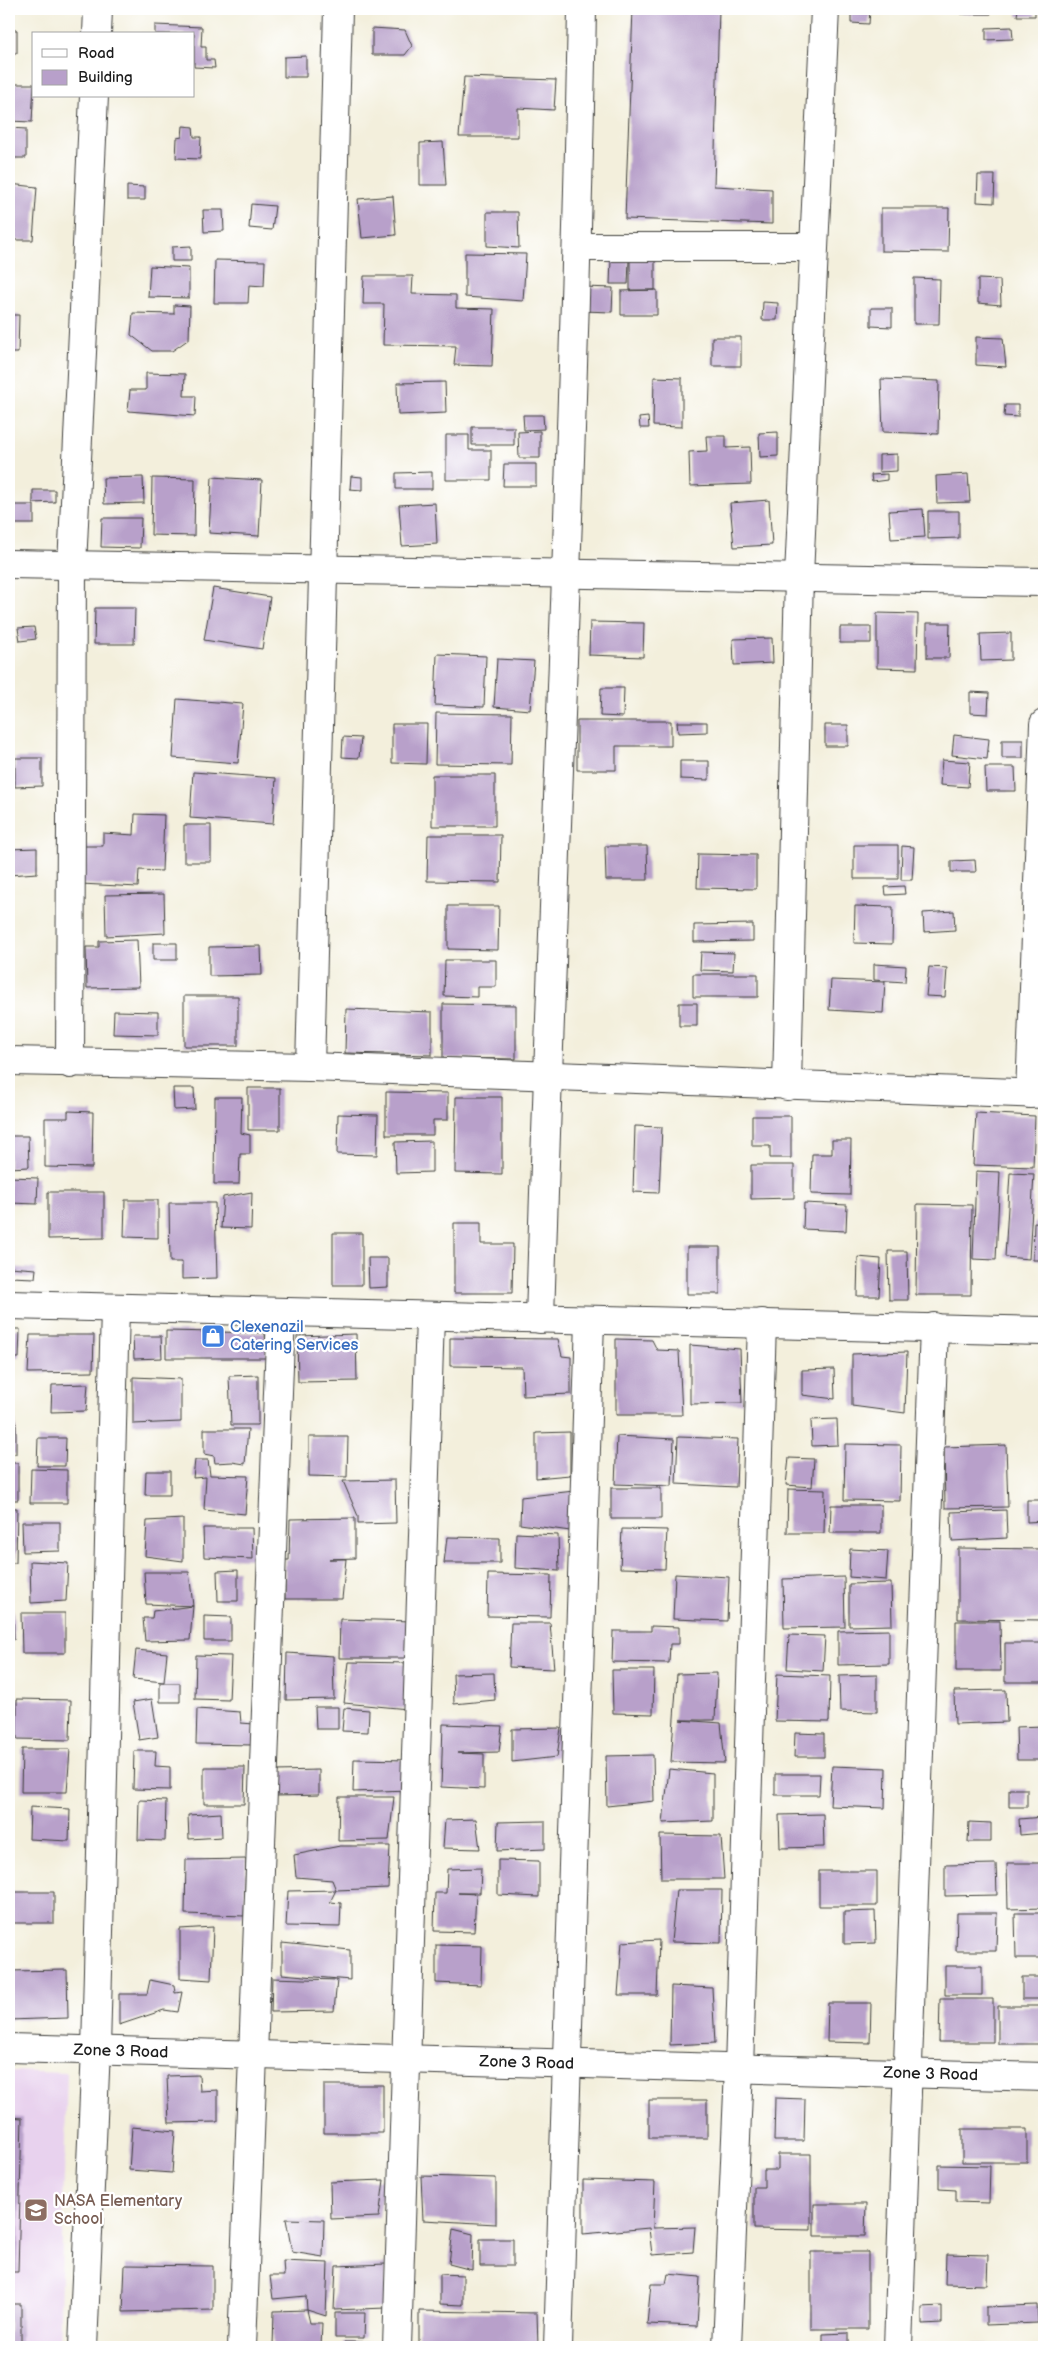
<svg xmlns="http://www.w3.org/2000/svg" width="1053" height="2356" font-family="'Balsamiq Sans',sans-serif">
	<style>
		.built { fill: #e8d2ee }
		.building { fill: #b8a0ca }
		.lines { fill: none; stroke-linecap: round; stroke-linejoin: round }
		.minor-casing { stroke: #3c3c39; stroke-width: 30 }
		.minor { stroke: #fff; stroke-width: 28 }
		.labels { text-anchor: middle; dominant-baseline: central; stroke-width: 4.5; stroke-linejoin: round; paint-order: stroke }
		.shop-label { font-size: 16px; fill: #366cbe; stroke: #fff; text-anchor: start }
		.street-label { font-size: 16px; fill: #1c1c1c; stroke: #fff }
		.education-label { font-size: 16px; fill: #785e54; stroke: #fff; text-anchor: start }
	</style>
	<rect width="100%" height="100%" fill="#fff"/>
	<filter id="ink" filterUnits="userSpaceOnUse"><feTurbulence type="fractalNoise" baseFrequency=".02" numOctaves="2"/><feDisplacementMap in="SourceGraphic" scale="10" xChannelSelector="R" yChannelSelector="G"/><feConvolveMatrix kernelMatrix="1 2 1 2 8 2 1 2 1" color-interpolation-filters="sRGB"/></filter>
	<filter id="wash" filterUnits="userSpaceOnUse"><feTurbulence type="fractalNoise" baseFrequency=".0096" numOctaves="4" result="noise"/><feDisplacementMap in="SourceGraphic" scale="20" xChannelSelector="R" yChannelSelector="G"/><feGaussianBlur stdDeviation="1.12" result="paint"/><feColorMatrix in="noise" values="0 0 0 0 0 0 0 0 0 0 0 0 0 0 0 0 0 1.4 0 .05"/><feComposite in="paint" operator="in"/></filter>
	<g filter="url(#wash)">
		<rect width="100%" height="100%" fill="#f3efdc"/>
		<!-- built -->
		<path class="built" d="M9,2071L67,2073L59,2347H9Z"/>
		<g id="blocks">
			<!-- building -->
			<path class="building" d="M633,9H719L714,186L772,189V224L625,219Z
				M851,9H870L869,24L851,23Z
				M961,9H991V14H961Z
				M1018,9H1035V16H1017Z
				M155,25L202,27L201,47H206V60H214L215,68L194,67V34H155Z
				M1012,27L1013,39L986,40V28Z
				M372,28L405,30L412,46L405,55H372Z
				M9,30H17V53H9Z
				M306,56V77H284V57Z
				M464,77L556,80L554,110L518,108V137H459Z
				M9,84H34L32,122L9,121Z
				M183,126L193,127L194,137H201L200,159L176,158L177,138L182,137Z
				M9,128L26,129V158H9Z
				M443,142L446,185H420V143Z
				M978,175H995L994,203L977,202Z
				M9,184L37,187L33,240H9Z
				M127,186L145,187V200H127Z
				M393,196L396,235L362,238L358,199Z
				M251,204L275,206L272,230L249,228Z
				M881,208H949L948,252L881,251Z
				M203,210H223L224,231L204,232Z
				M487,212H518L519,248L487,246Z
				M191,246V261H172V247Z
				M465,253L526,254L523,301L465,297Z
				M630,257H655V290H630Z
				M611,259L629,260L628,284H610Z
				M215,260L265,261L264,286L249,285L248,303H214Z
				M150,266L189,268V298L148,297Z
				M364,276H413L412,294L456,295V308L494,309L492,366L454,365L456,346L383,345L384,304H363Z
				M914,278L940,279L939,324H914Z
				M978,279L1000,280L1001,305L978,303Z
				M584,287L613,288L612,312L583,311Z
				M657,290V315H621V291Z
				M763,302L778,303L777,320H762Z
				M174,305L190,306L189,339L172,351H152L131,335L133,313L174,314Z
				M871,308H892V327L871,326Z
				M9,315H19L18,353H9Z
				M712,337H741V366H712Z
				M976,337L1003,338L1006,367L976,365Z
				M146,373L185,374L184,396H196L195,416L128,411L130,390H146Z
				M654,377L682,378V427L653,426Z
				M881,379L939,381L938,434L883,432Z
				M445,382L446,413L398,415L397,383Z
				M1005,405H1018V417L1004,416Z
				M523,415H543L544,429L524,430Z
				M648,417L649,428H640L639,418Z
				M472,427H514V445H472Z
				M540,431V458H519L518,432Z
				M778,432V456L760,457L759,433Z
				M446,435H469V450H491V480H446Z
				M706,436H726V448L750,447L751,484L690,486L689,452L707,451Z
				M897,454V471L879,472V455Z
				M504,464H536V486H503Z
				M432,472V489H396V473Z
				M887,474V480L872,482L871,475Z
				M968,474L970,502L937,503L936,476Z
				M351,476L362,477V490L350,489Z
				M143,477L144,503L104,504L103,478Z
				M212,477L262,480L259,536L209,533Z
				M152,478L195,479L194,536L151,535Z
				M33,490H55V502L33,503Z
				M769,500L772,545L734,547L730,503Z
				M435,503L437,544L402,546L399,505Z
				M9,505H34V524H9Z
				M923,509L925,537L891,539L889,511Z
				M928,511H959V538L928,539Z
				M102,518H141L140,548L101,547Z
				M213,588L270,597L262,649L204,640Z
				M95,608H135L134,644H94Z
				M877,613L918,614L917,669L877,668Z
				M590,622L644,623L643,657L589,655Z
				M927,623H950L949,658H927Z
				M34,627L36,639L20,641L18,628Z
				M840,627H871V643H840Z
				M1011,633V660L981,661L980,634Z
				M772,638L773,663L734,665L733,639Z
				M437,654L486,656L484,707L435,705Z
				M497,659L534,661L530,710L494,707Z
				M601,688H624L623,717L600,716Z
				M970,692L989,693L988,714L970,713Z
				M177,699L243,704L238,763L173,758Z
				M436,713L512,714L511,765L435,764Z
				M577,721H671V746H616V770H577Z
				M677,722H707V732L678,733Z
				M392,724H427L426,764L392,763Z
				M825,725H848V746H825Z
				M954,735L989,739L987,759L952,755Z
				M343,737L361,738L359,758L342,757Z
				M1002,740H1023V758H1002Z
				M15,758H42V786L15,787Z
				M942,760L970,762L968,787L940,785Z
				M680,761H709V780L680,779Z
				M985,767H1015L1016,791H986Z
				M193,772L276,778L273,824L190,818Z
				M432,775H495V826H432Z
				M135,814L164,815L162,871L139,870L138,887L81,884L83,846H103V833L134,835Z
				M184,825H211V862H184Z
				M428,835H501L500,882L427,881Z
				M854,845H898V879H854Z
				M605,846H647L648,880H606Z
				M902,846L914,847L912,880H901Z
				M37,848V873L9,875V849Z
				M698,854L756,855V889L697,888Z
				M975,860L976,872H951V861Z
				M904,886L905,894L886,895L885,887Z
				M164,894L165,933L106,936L105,895Z
				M448,906H499L498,950L448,949Z
				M855,906L893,907L892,944L854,943Z
				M954,911L955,930L924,932L923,913Z
				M753,924V941L694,942V925Z
				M137,940L139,987L87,988L86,947H99V941Z
				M153,943H177V960H153Z
				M261,946L262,975L209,976V947Z
				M701,952L734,953L733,971L700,970Z
				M445,960H496V987H477V997L444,996Z
				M874,964L906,966L905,982L874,980Z
				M929,967L947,968L945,997L926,996Z
				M693,974H758V997H693Z
				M831,980L885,982L883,1013L829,1010Z
				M184,996H238V1046H184Z
				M679,1003H697V1026H679Z
				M443,1004L516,1005V1059L443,1058Z
				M346,1009L432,1012V1055L345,1053Z
				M114,1011L158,1012V1035L113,1034Z
				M173,1088H194L195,1109L174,1110Z
				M248,1088H280V1130H248Z
				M386,1092L448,1093V1120H433V1135H386Z
				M215,1097H242L241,1133L250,1135V1154H240L239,1184H214Z
				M456,1097H502V1174L455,1173Z
				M68,1111L93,1112L92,1168L45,1167V1118H68Z
				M976,1113L1035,1116L1033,1167L973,1165Z
				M338,1114L378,1115L377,1155L337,1154Z
				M752,1116H791V1158H770V1146H752Z
				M635,1126L662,1127L659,1193L633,1192Z
				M9,1136H28L29,1167L9,1168Z
				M832,1140H851L850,1195L811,1194L812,1154H832Z
				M432,1141V1172L396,1173L395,1142Z
				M751,1165H794V1198L751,1199Z
				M976,1171L1000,1172L996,1260L973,1259Z
				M1010,1173L1034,1174L1029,1259L1005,1257Z
				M9,1177L38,1178L37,1204L9,1203Z
				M48,1192H104V1238L48,1239Z
				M252,1192L251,1229L221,1228L223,1197Z
				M125,1200H158V1238L124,1237Z
				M169,1203H215L217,1278L182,1279V1262H170Z
				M804,1203L847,1205L846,1231L803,1229Z
				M917,1204L972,1205L971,1295H916Z
				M1039,1209H1044V1218H1039Z
				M1034,1222L1044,1223V1260H1033Z
				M454,1223H481V1244H513L512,1293H454Z
				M333,1233H362V1285H333Z
				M687,1247H720V1294H687Z
				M888,1251H907L908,1300H889Z
				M858,1257L881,1259L879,1296H857Z
				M368,1258H388V1287L369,1288Z
				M9,1267L36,1269L35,1278L9,1277Z
				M9,1329H20L19,1358H9Z
				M166,1331L265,1333L267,1358H166Z
				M356,1334L357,1381L298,1382L297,1336Z
				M30,1335H94L93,1372L28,1373Z
				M133,1336H161L162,1358L134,1359Z
				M450,1338L558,1339L562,1356L571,1357V1394L523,1396L522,1367L450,1366Z
				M616,1339L652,1340L657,1350L679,1351L682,1415H616Z
				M690,1345L740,1349L742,1403L690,1404Z
				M907,1352L905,1413L852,1406V1354Z
				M834,1369L835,1399L802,1395V1370Z
				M258,1375V1425H231L229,1376Z
				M133,1377L181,1379V1422L133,1424Z
				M88,1384L86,1411L51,1412L52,1385Z
				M837,1419L838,1445L812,1446L811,1420Z
				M9,1421H16V1454H9Z
				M204,1429H248L245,1464L232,1462L215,1463L214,1456L204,1454Z
				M570,1432V1475L536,1478V1433Z
				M617,1436L674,1439L672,1486L615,1484Z
				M309,1437H348L347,1477L309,1476Z
				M678,1437L738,1439L736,1487L676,1484Z
				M38,1438H66L65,1466H37Z
				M845,1444L901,1445L900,1501L844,1500Z
				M1006,1445L1008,1507L945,1508L944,1447Z
				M789,1458L814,1459L812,1487L786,1485Z
				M195,1460H208L210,1475L248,1476L245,1514L204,1510L206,1477L193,1478Z
				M9,1463H18V1500H9Z
				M31,1469L67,1470V1503H30Z
				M146,1471H170V1495H145Z
				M395,1480L396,1523L358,1524V1516L343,1481Z
				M611,1488H661V1519H611Z
				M788,1489L825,1490L824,1533H787Z
				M574,1491L570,1531L520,1524L521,1497Z
				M1027,1500H1044V1521L1027,1522Z
				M831,1505H881V1533H830Z
				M9,1508H17L16,1563H9Z
				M1006,1510L1007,1538L952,1541L951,1512Z
				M355,1518V1558L329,1559H346L342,1599H285V1560H289L290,1519Z
				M183,1519V1561L145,1556L147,1521Z
				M22,1522H60V1551L23,1552Z
				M203,1528H252L253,1559L204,1557Z
				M622,1529L667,1530L665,1569L620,1568Z
				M516,1533L558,1535L559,1571L515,1568Z
				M447,1537L500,1538V1563H444Z
				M958,1548L1044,1549V1620L958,1619Z
				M850,1549L888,1551L886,1580L849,1577Z
				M30,1561L68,1563L66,1601L31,1603Z
				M238,1570V1601H218L217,1571Z
				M144,1572H189L193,1606L146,1604Z
				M488,1574L551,1575L550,1617L487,1616Z
				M675,1574L729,1577L727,1621L673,1619Z
				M844,1577L845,1627L784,1628L783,1579Z
				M891,1583L892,1625L849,1626V1584Z
				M193,1606L190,1640L145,1641L143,1618H152L153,1611Z
				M9,1609H13L14,1640H9Z
				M21,1613H65V1653H22Z
				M204,1616L231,1617V1641H204Z
				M340,1619L412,1621L409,1658H339Z
				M956,1621H1000L1001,1671H956Z
				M511,1623H550L554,1669L509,1667Z
				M651,1626L679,1627V1644H670L669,1663L612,1662L613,1631H651Z
				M889,1630V1664L838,1665V1631Z
				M789,1635L825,1636L823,1671L787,1669Z
				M1005,1643H1044V1682H1005Z
				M136,1650L167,1653L164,1682L133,1679Z
				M287,1653L333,1656L334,1699L286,1700Z
				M196,1655L231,1656L229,1700L195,1699Z
				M349,1662L410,1663L408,1709L344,1703Z
				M612,1670H654L653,1714L613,1713Z
				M494,1673L495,1700L454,1704L453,1674Z
				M717,1673L715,1720H680L721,1723L725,1763L671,1762L677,1674Z
				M777,1674L830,1676L829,1722L775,1721Z
				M877,1675V1712L840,1711L839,1676Z
				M160,1683H180V1702H160Z
				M1006,1690L1007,1722L955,1724L954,1691Z
				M17,1699L71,1700L70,1740L17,1739Z
				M152,1699L158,1737L139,1740L133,1702Z
				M315,1707H338V1729H316Z
				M344,1708L369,1710L368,1732L342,1731Z
				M197,1709L240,1712L241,1723L254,1724V1745L196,1744Z
				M443,1724L502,1726L499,1752L457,1753L484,1754V1789L441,1787Z
				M1044,1726V1760H1017L1016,1727Z
				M561,1728L557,1757L512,1762V1729Z
				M795,1733L824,1734V1757H794Z
				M22,1749H70L67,1792H21Z
				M134,1751H156L155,1766L170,1767V1790L133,1789Z
				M653,1755L654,1801L607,1806L606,1756Z
				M354,1759L409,1760L408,1790L353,1792Z
				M832,1766L886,1768L885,1808L830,1806Z
				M204,1767H245L244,1804H204Z
				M669,1769L713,1773V1821L663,1823Z
				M319,1770V1795L276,1796V1771Z
				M775,1774H820L819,1795H775Z
				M1009,1789H1027V1807H1009Z
				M339,1797H394L389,1840L338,1841Z
				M139,1800L166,1801L165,1841L138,1840Z
				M30,1807L70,1809L69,1841L29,1839Z
				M221,1813L222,1837L189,1839L188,1815Z
				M823,1814L824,1847L780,1848L779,1815Z
				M1043,1817L1044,1833L1020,1835L1019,1819Z
				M476,1819L480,1849L443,1848L445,1820Z
				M545,1821V1849L497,1851L498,1822Z
				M969,1822L991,1823V1842H968Z
				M660,1835L721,1836L724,1879H661Z
				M340,1846H390L388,1888L336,1890L332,1880L296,1877L294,1855Z
				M246,1859L244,1916L185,1914L186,1860Z
				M498,1860L539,1861V1897L498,1895Z
				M1007,1863H1044V1908L1008,1909Z
				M996,1864L997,1895L945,1896V1865Z
				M481,1868L480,1893H458L476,1894L474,1932L434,1931L435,1893H446L447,1869Z
				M819,1871H877V1906H819Z
				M336,1890L330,1902L341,1903L340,1927L286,1926L288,1891Z
				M676,1890H722L721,1943L671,1942Z
				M11,1892H54V1923H11Z
				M875,1911L876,1943L844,1944V1912Z
				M957,1913H997L996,1951H956Z
				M1015,1913H1044V1958H1016Z
				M213,1927L211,1980L180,1978V1929Z
				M659,1940L657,1995H618L622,1942Z
				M282,1943L350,1950V1980L282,1974Z
				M436,1945L482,1946L481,1985L436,1983Z
				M945,1966H982V1995H945Z
				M67,1970L68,2018L9,2020V1971Z
				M1022,1977H1043V1999H1022Z
				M272,1978L337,1980L334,2011L271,2012Z
				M150,1980L174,1985L175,1993L182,1992L178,2012L164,2010L119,2025V1994H147Z
				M671,1986L712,1988L715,2043L670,2045Z
				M940,1999H993V2042H939Z
				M828,2003H871L870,2043L827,2042Z
				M998,2006H1044V2044H998Z
				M199,2075L200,2091L218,2090V2122L169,2123L167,2076Z
				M324,2085H383V2133H324Z
				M775,2098L805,2099L804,2141H774Z
				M649,2100H707V2138H649Z
				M9,2117L22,2118L18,2272H9Z
				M132,2127L175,2131L172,2173L129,2170Z
				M962,2129H1027V2162H962Z
				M778,2154H811V2230L754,2229V2187H764V2170H778Z
				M939,2165L990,2166L989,2203L956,2202V2190L939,2189Z
				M421,2176L496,2178V2224L423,2220Z
				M384,2180L379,2217L331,2219L330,2182Z
				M583,2180L655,2182L653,2228L695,2227L693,2252L652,2255L649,2228L583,2234Z
				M814,2204H866L865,2236H814Z
				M286,2219L324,2220L323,2257L292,2252Z
				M453,2229L473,2234L472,2270L449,2264Z
				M480,2239H513V2266H480Z
				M811,2252H868V2329H811Z
				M946,2254L988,2255L987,2285L945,2284Z
				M283,2261L328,2263L326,2316L307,2310L306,2296L273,2299L270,2276H284Z
				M386,2264V2308L334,2310L336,2266Z
				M125,2265L213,2266V2310L123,2312Z
				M440,2274L463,2275V2305L440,2304Z
				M668,2274L700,2277L697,2326L647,2324L651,2284H666Z
				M9,2304H21V2347H9Z
				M1037,2305L1038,2323L986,2325V2307Z
				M942,2306V2323L922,2324V2307Z
				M307,2310L310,2323H322L321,2347H273L274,2311Z
				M419,2311L537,2313L538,2347H419Z
				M335,2313H365L364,2338H335Z
				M849,2333V2347H823V2334Z
				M344,2342H367V2347H344Z
				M951,2344H988V2347H951Z"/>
		</g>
	</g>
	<g filter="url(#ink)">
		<use href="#blocks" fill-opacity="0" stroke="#3c3c39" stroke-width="1"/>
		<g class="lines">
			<!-- minor casing -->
			<g class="minor-casing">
				<g id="minor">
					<path d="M97,34L98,9"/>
					<path d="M578,247H813"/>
					<path d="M9,564L1044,582"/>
					<path d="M9,1061L310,1067L1044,1094"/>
					<path d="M70,1064L72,566L94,96"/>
					<path d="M310,1067L338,9"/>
					<path d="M787,1086L799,576L825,9"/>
					<path d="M1030,1094L1044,724"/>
					<path d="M9,1305L1044,1331"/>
					<path d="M540,1319C553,882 574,446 582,9"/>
					<path id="s1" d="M9,2048L1044,2077"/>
					<path d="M83,2347L96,2049L115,1308"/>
					<path d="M242,2347L281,1313"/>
					<path d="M397,2347L430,1317"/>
					<path d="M558,2347L590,1320"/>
					<path d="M727,2347L739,2069L762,1323"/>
					<path d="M898,2347L934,1327"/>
				</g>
			</g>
			<!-- minor -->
			<use href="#minor" class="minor"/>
		</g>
	</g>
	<!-- icons -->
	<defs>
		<g id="shop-square" transform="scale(1.25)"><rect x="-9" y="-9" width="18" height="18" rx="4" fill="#3f7fe0" stroke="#fff"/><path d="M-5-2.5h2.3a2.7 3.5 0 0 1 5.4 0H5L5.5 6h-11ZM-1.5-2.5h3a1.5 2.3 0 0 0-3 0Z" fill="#fff"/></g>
		<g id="school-square" transform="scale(1.25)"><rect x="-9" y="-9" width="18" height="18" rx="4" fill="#8d6e63" stroke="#fff"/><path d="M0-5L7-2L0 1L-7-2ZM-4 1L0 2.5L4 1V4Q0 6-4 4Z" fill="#fff"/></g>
	</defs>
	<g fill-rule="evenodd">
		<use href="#shop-square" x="213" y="1336"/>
		<use href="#school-square" x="36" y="2210"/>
	</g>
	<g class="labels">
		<!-- shop labels -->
		<g class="shop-label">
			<text x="230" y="1327">Clexenazil<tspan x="230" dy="18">Catering Services</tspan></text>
		</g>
		<!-- street labels -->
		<g class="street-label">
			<text stroke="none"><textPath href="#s1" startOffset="112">Zone 3 Road</textPath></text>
			<text stroke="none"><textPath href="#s1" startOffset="518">Zone 3 Road</textPath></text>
			<text stroke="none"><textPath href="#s1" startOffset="922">Zone 3 Road</textPath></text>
		</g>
		<!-- education labels -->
		<g class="education-label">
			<text x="54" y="2201">NASA Elementary<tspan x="54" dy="18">School</tspan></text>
		</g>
	</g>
	<!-- margin -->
	<rect width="1053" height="2356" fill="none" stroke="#fff" stroke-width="30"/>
	<!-- legend -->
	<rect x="32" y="32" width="162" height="65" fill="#ffffff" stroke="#a4a4a4"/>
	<rect x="42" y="49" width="25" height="8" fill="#ffffff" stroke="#a4a4a4"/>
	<text x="78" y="58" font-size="15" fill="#1c1c1c">Road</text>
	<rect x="42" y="70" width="25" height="15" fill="#b8a0ca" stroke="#a4a4a4"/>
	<text x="78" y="82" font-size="15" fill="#1c1c1c">Building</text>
</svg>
